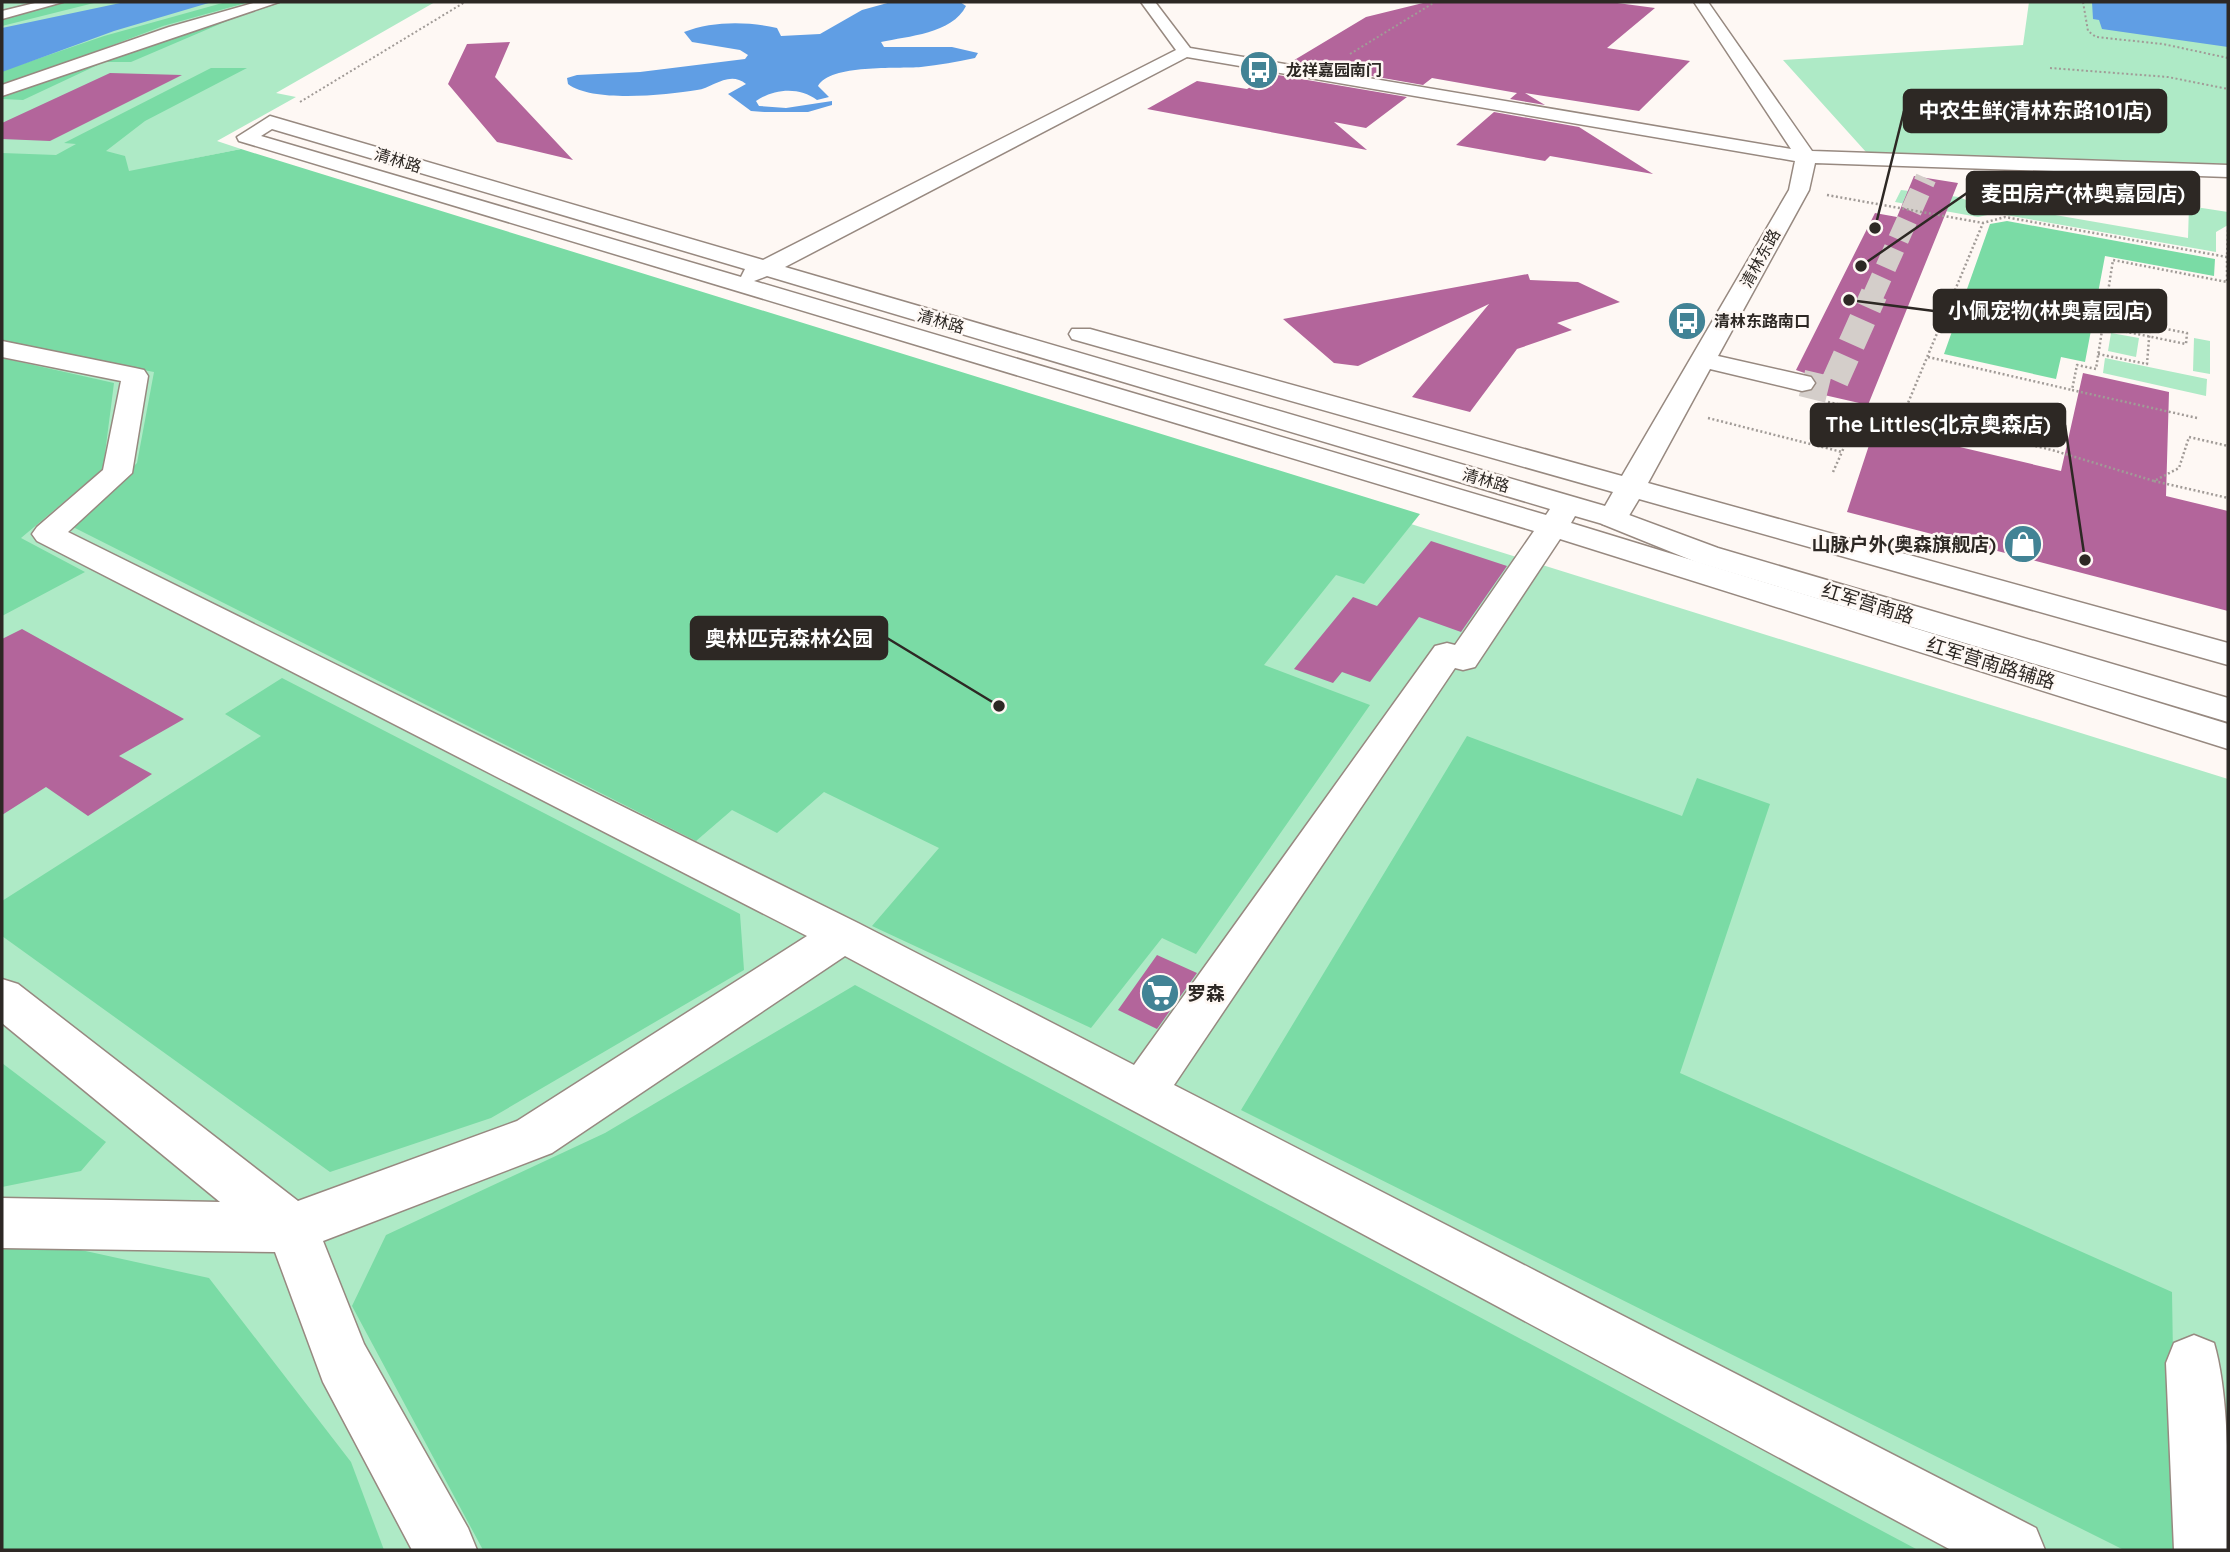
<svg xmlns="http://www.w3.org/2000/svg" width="2230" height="1552" font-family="Quicksand,'Noto Sans SC',sans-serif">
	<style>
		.green { fill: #aeeac6 }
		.forest { fill: #7adba5 }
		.water { fill: #609ee4 }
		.building { fill: #b3659b }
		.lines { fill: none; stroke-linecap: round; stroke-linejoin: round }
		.minor-tunnel-far1 { stroke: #d4ceca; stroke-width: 21; stroke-dasharray: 21 10; stroke-linecap: butt }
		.minor-tunnel { stroke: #d4ceca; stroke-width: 27; stroke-dasharray: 27 13; stroke-linecap: butt }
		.minor-casing { stroke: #978980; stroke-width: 3 }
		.major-casing { stroke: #978980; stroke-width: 3 }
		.path-far1 { stroke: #a19b97; stroke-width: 2; stroke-dasharray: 2 2.5; stroke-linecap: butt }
		.path { stroke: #a19b97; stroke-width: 2.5; stroke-dasharray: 2 2.5; stroke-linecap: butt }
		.minor { fill: #fff; fill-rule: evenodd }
		.major { fill: #fff; fill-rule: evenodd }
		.labels { text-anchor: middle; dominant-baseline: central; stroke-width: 5; stroke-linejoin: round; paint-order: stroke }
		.far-poi-label { font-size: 16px; font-weight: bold; fill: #2d2824; stroke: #fef8f4; text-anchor: start }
		.far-street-label { font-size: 16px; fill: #2d2824; stroke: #fef8f4 }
		.poi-label { font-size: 19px; font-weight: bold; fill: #2d2824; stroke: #fef8f4; text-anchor: end }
		.street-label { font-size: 19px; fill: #2d2824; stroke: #fef8f4 }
		.leader { fill: none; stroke: #2d2824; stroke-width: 2.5 }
		.callout-dot { fill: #2d2824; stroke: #fef8f4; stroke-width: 2.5 }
		.callout { fill: #2d2824; stroke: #2d2824; stroke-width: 2.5 }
		.callout-label { font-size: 21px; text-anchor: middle; font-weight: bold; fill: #fff }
	</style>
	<rect width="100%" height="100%" fill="#fef8f4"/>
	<!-- green -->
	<path class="green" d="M2,2H435L276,93L296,97L217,141L241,149L181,161H248L2228,779V1550H2Z
		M2029,2H2228V164L1866,152L1783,60L2023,45Z
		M1901,190L1959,197L1997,213L1978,217L1895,202Z
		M2003,206L2188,238L2189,206L2228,212V225L2216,232V252L2000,214Z
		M2111,333L2139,338L2136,357L2108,351Z
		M2194,338L2210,341V374L2193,371Z
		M2105,358L2207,379L2206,396L2103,373Z"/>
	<!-- forest -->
	<path class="forest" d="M64,2H98L2,26V16Z
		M226,2H249L163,26L2,87V71L104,36Z
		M248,12L131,62H104L23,100L2,99V92L168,29Z
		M211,68H247L145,121L106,151L125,156L129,171L241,149L1420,514L1364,584L1336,575L1264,665L1370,705L1196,954L1162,938L1091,1028L872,926L939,848L824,792L777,833L732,810L696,841L71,526L137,463L154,372L2,343V153L56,155L76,144L64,143Z
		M2007,221L2215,259L2214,276L2105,256L2085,362L2061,357L2056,379L1944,354L1990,224Z
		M2,358L114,383L103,469L21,538L85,572L2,616Z
		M282,678L740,914L744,970L491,1118L330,1172L2,936V901L261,736L225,714Z
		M1467,736L1682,816L1697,778L1770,804L1680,1073L2172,1292L2176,1550H2124L1241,1110Z
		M855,985L1918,1550H483L352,1306L386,1235L605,1133Z
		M2,1063L106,1142L81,1171L2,1187Z
		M26,1238L209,1278L351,1462L384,1550H2V1239Z"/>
	<!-- water -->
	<path class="water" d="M125,2H212L114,31L2,72V28Z
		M891,2H960L966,6C952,34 908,36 881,42L884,47H952L978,53L975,58C957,62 939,65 921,67C897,69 830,64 818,86L829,97L817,100C799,86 773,89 756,101L759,106L786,108L832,101V105L808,112H764L751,111L728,94L746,84C729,70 713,88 697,90C666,95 593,103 568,84L567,78L577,75L640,72L745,59L748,55L740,50L692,42L684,32C712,21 747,21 777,28L781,36L820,34L862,10Z
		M2092,2H2228V47L2102,29L2099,20L2093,19Z"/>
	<!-- building -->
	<path class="building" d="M1427,2H1610L1655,8L1607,48L1690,61L1639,111L1525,93L1545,105L1510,99L1517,93L1432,78L1423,85L1291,62L1366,17Z
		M510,42L495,77L573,160L497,142L448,84L467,44Z
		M110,73L182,75L50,141L2,139V123Z
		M1272,74L1407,97L1366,128L1334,122L1367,150L1147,109L1197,81L1247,89Z
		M1494,112L1579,127L1653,174L1550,156L1545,161L1456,145Z
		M1914,176L1958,183L1868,405L1811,392L1817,384L1813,376L1796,370L1875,213L1897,217Z
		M1528,274L1530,280L1578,282L1620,302L1557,323L1572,330L1517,349L1470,412L1412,397L1489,304L1358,366L1334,363L1283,319Z
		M2083,373L2169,392L2166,496L2228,511V611L1847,512L1875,427L2061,471Z
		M1431,541L1507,566L1461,632L1419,617L1370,682L1342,672L1333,683L1294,669L1353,597L1377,606Z
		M22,629L184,719L119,756L152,774L88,816L46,787L2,815V639Z
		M1157,955L1197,973L1157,1029L1118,1010Z"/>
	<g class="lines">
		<!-- minor-tunnel-far1 -->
		<path class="minor-tunnel-far1" d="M1873,296L1926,178"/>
		<!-- minor-tunnel -->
		<path class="minor-tunnel" d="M1802,383L1831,390L1874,294"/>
		<!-- minor casing -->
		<g class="minor-casing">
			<path id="minor" d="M39,2H63L2,19V11Z
				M257,2H279L2,96V85L169,27Z
				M1141,2H1155L1190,48L1791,149L1694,2H1708L1812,151L2228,165V177L1815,163L1809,190L1718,356L1811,377L1815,383L1811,389L1802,391L1710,369L1648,483L2228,643V665L1639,499L1624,524L1613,527L1575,516L1571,523L2228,724V749L1560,539L1475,667L1463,670L1455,668L1174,1085L2036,1528L2045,1550H1951L845,956L552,1153L323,1241L364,1344L468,1528L477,1550H412L323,1382L275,1252L2,1248V1198L220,1202L2,1023V979L18,984L298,1201L517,1121L807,936L37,541L32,534L37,527L103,470L121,381L2,357V341L135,368L144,370L148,376L132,473L68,532L858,923L1134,1065L1435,646L1447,643L1455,645L1534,531L239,141L237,137L270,116L763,260L1176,50ZM1187,57L1795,161L1789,190L1622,476L1090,329H1072L1069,334L1072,339L1613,492L1605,506L785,267ZM272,129L745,269L741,277L261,136ZM767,276L1550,509L1546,515L754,281Z
				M2194,1335L2214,1343C2230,1397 2228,1490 2228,1550H2174L2166,1363L2174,1343Z"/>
		</g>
		<!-- major casing -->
		<g class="major-casing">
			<path id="major" d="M1613,509L1718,548L2228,698V722L1696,562L1602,524L1598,518L1602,512Z"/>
		</g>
		<!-- path-far1 -->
		<path class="path-far1" d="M2083,2L2088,31L2096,37L2163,44L2228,58
			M1350,54L1435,2
			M2050,68L2168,77L2228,89
			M300,102L465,2"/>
		<!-- path -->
		<path class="path" d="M1827,195L1983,223L2005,217L2227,257L2228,230
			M2103,327L2186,344L2187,333L2104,317
			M2098,354L2147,364L2150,326
			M1928,357L2072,390
			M1828,402L1902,419L1903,415L2052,450L2154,481L2179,468L2189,437L2228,446
			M1903,415L1983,223
			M1708,418L1842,452L1854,421L1833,416L1839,404
			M2197,418L2072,390L2077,365L2096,369L2113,260L2227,282V257
			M1833,472L1842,452
			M2154,481L2228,498"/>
		<!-- minor -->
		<use href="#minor" class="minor"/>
		<!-- major -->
		<use href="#major" class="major"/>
	</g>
	<!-- icons -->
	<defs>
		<g id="bus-disc" transform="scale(2.0125)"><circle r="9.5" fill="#428395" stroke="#fef8f4"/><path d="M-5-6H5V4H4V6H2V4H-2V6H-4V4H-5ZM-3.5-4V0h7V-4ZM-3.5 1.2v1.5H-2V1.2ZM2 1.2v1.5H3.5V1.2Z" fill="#fff"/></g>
		<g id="shop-disc" transform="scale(2.0125)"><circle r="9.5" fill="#428395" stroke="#fef8f4"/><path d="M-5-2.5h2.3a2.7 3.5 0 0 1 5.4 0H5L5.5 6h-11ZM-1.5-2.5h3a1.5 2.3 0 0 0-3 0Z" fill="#fff"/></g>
		<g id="supermarket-disc" transform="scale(2.0125)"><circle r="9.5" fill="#428395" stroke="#fef8f4"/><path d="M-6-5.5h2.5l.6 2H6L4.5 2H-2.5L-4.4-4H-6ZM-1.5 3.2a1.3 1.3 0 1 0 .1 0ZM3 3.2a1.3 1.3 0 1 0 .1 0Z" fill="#fff"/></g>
	</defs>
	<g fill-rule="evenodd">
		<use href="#bus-disc" x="1259" y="70"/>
		<use href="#bus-disc" x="1687" y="321"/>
		<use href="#shop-disc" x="2023" y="544"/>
		<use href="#supermarket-disc" x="1160" y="993"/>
	</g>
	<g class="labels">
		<!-- far-poi labels -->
		<g class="far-poi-label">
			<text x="1286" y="70">龙祥嘉园南门</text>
			<text x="1714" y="321">清林东路南口</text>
		</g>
		<!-- far-street labels -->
		<g class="far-street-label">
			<text transform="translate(398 160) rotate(17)">清林路</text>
			<text transform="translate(1760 258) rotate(-61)">清林东路</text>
			<text transform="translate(941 321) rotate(16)">清林路</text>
			<text transform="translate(1486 480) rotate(16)">清林路</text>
		</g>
		<!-- poi labels -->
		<g class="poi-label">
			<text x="1996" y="544">山脉户外(奥森旗舰店)</text>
			<text x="1187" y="993" text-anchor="start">罗森</text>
		</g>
		<!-- street labels -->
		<g class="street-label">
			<text transform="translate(1868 603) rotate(17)">红军营南路</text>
			<text transform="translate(1991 663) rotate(17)">红军营南路辅路</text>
		</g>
	</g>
	<!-- callouts -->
	<path class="leader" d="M1875 228L1904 111M1861 266L1967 193M1849 300L1934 311M2085 560L2065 425M999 706L887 638"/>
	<g class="callout-dot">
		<circle cx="1875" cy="228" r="7"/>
		<circle cx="1861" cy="266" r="7"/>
		<circle cx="1849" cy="300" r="7"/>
		<circle cx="2085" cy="560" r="7"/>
		<circle cx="999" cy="706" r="7"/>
	</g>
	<g class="callout">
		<rect x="1904" y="90" width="262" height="42" rx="7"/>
		<rect x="1967" y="172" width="232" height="42" rx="7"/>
		<rect x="1934" y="290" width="232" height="42" rx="7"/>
		<rect x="1811" y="404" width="254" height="42" rx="7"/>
		<rect x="691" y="617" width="196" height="42" rx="7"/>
	</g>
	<g class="callout-label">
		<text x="2035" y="118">中农生鲜(清林东路101店)</text>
		<text x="2083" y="201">麦田房产(林奥嘉园店)</text>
		<text x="2050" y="318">小佩宠物(林奥嘉园店)</text>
		<text x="1938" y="432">The Littles(北京奥森店)</text>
		<text x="789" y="646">奥林匹克森林公园</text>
	</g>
	<!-- border -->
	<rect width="2230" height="1552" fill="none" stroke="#2d2824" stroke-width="7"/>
</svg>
